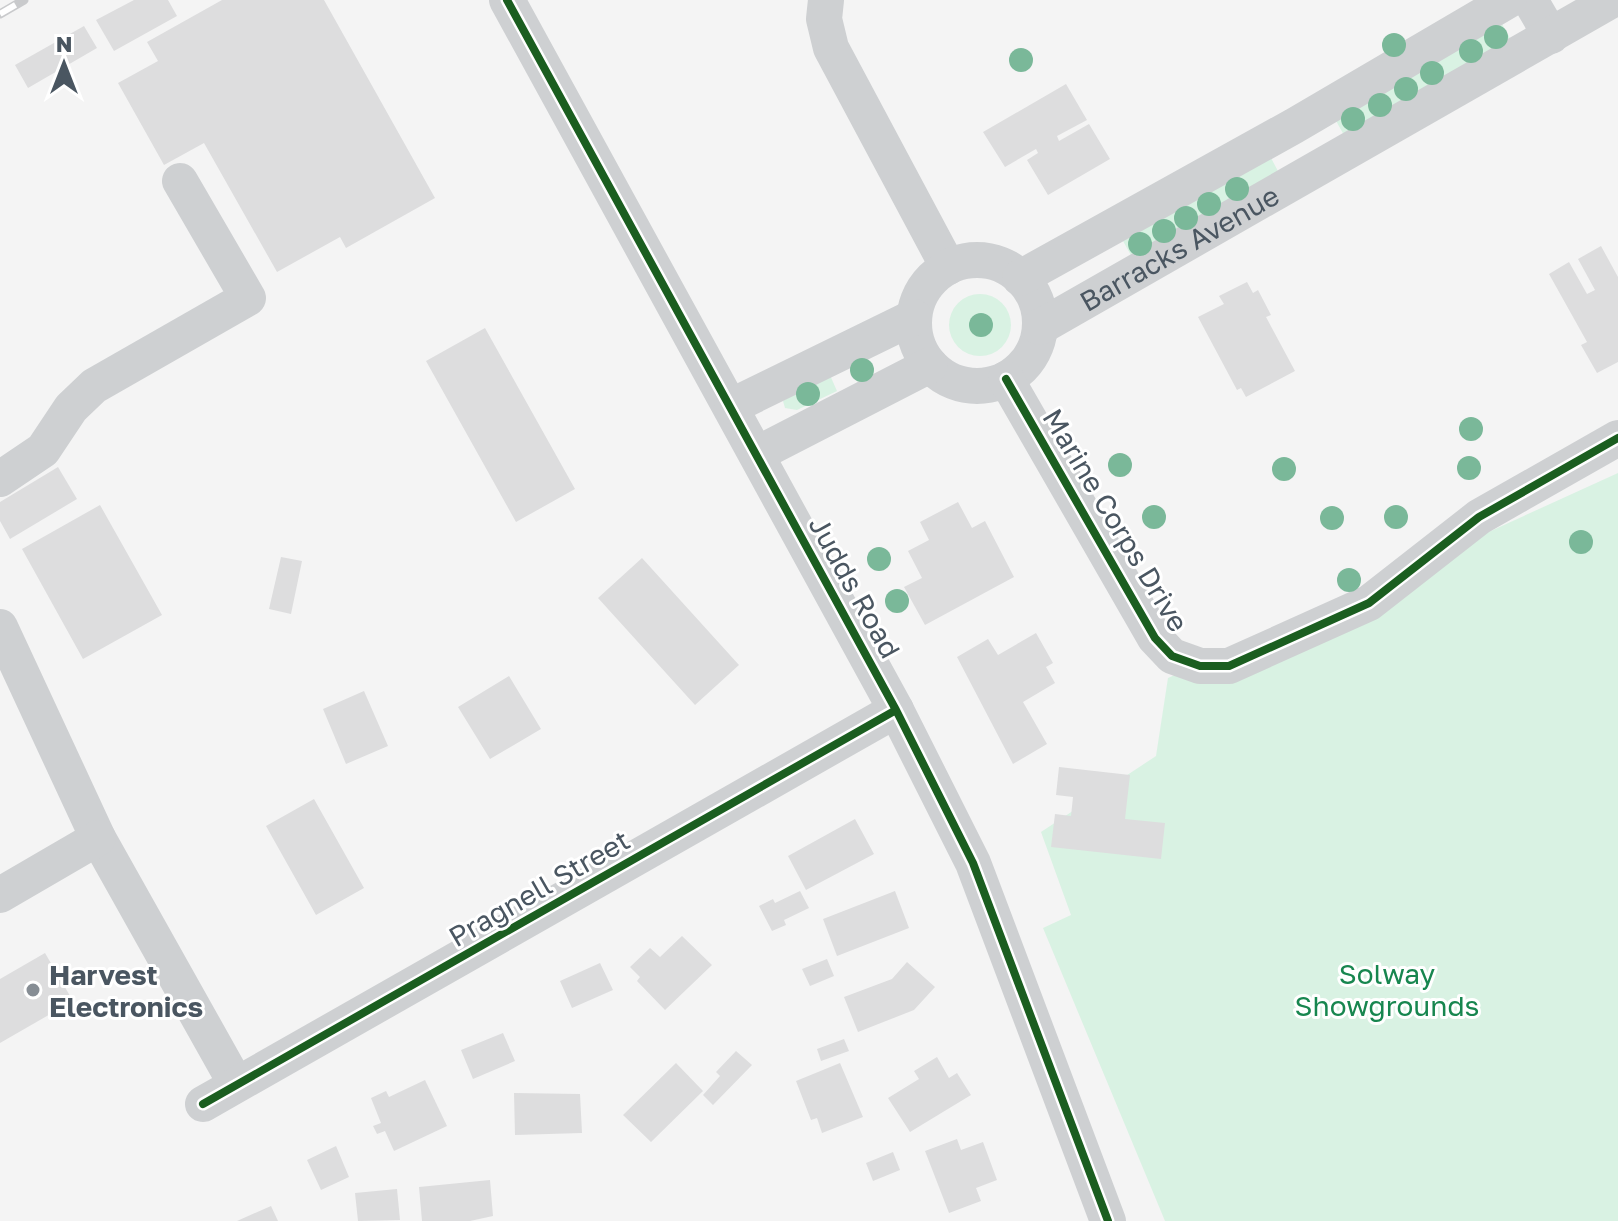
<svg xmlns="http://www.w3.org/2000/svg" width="1618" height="1221" font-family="'Golos Text',sans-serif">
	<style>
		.green { fill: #d9f2e3 }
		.building { fill: #ddddde }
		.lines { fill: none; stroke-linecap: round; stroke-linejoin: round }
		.minor { stroke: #ced0d2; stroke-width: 36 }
		.rail-casing { stroke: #c9cacc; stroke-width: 9 }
		.rail { stroke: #fff; stroke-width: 6; stroke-dasharray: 18; stroke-linecap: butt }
		.cycleway-casing { stroke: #fff; stroke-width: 13 }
		.cycleway { stroke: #1b5e20; stroke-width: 8 }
		.tree { fill: #7ab899 }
		.poi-dot { fill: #868d94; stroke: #fff; stroke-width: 3 }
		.labels { text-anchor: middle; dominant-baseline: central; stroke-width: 6; stroke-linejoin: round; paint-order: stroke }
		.street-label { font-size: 28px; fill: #4a5661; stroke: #fff }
		.park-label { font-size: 28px; fill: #17864f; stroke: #fff }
		.poi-label { font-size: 28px; font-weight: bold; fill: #4a5661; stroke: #fff; text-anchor: start }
	</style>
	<rect width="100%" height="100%" fill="#f4f4f4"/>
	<!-- green -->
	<path class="green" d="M1501,22L1511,40L1345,137L1335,119Z
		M1270,156L1280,175L1133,259L1123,241Z
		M949 325a31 31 0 1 1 62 0a31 31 0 1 1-62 0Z
		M829,373L837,391L797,410L785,408L783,401Z
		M1618,473V1221H1165L1043,928L1071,915L1041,832L1156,756L1168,678Z"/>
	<!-- building -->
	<path class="building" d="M134,0H168L177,16L114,51L96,20Z
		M222,0H324L435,198L346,248L340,237L277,272L204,143L164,165L118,83L158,61L147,42Z
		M84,26L97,48L28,88L15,65Z
		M1066,84L1087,120L1057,136L1059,141L1089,124L1110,159L1048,195L1027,160L1038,153L1036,149L1005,167L983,132Z
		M1601,246L1618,277V362L1597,373L1581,345L1587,342L1549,274L1569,262L1587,294L1595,290L1578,259Z
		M1247,282L1253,293L1258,290L1271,315L1266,317L1295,371L1246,397L1241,388L1237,390L1198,317L1224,304L1219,296Z
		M485,328L575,489L516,522L426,361Z
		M58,467L77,499L10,539L0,521V502Z
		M958,502L972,528L985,521L1014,577L925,625L904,587L922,578L908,551L929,540L920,522Z
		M100,505L162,615L83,659L22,549Z
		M281,557L302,561L291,614L269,609Z
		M642,558L739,665L695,705L598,598Z
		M1036,633L1053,663L1046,667L1055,683L1023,702L1047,744L1013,764L957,657L988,639L998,655Z
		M509,676L541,729L490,759L458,707Z
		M364,691L388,746L346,764L323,709Z
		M1059,767L1130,775L1125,819L1165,823L1161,859L1051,847L1055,814L1071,816L1073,797L1056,795Z
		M314,799L364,888L316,915L266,826Z
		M855,819L874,854L806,890L788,856Z
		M800,891L809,908L784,920L786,925L772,931L759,906L773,899L775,903Z
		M895,891L909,928L837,956L823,919Z
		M682,936L712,965L665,1010L637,981L640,977L630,967L650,948L660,957Z
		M45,953L73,1001L0,1043V979Z
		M827,959L834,976L810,986L802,969Z
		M907,962L935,987L914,1010L858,1032L844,997L892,979Z
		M600,963L613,990L572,1008L560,981Z
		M503,1033L515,1061L473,1079L461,1050Z
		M844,1039L849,1051L821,1061L817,1049Z
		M736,1051L752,1065L713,1105L703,1095L720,1076L716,1072Z
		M937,1057L949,1078L957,1073L971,1095L910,1132L888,1098L919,1079L914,1071Z
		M676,1063L703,1091L651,1142L623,1115Z
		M840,1063L863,1117L822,1133L817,1118L811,1120L796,1081Z
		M425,1080L447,1126L394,1151L385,1131L377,1134L373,1126L381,1123L371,1098L386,1091L389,1097Z
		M514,1093L580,1094L582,1133L515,1135Z
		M957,1139L961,1150L983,1142L997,1180L976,1188L981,1201L949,1213L925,1151Z
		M336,1146L349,1177L321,1190L307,1160Z
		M893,1152L900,1170L873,1181L866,1163Z
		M490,1180L493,1216L470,1221H422L419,1187Z
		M397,1189L400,1220L358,1221L355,1193Z
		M271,1206L278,1221H237Z"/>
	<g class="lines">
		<!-- minor -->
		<g class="minor">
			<path d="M507,0L896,710L973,863L1108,1221"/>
			<path d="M826,0L824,19L831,48L948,267"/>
			<path d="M1530,0L1551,36"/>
			<circle cx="977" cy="323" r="63"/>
			<path d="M1020,278L1294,126L1509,0"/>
			<path id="s1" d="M1040,327L1612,0"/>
			<path d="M1006,379L1155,638L1172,656L1200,666H1229L1369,603L1479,517L1618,438"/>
			<path d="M732,406L914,317"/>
			<path d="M757,454L930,365"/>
			<path d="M0,479L43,450L71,408L94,386L248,298L180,181"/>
			<path d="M0,627L98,838L236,1084"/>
			<path d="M0,895L98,838"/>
			<path d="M203,1104L896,710"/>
		</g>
		<!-- rail casing -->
		<g class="rail-casing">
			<path id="rail" d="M0,14L24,0"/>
		</g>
		<!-- rail -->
		<use href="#rail" class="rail"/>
		<!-- cycleway casing -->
		<g class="cycleway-casing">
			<path id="cycleway" d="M507,0L896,710L973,863L1108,1221
				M1006,379L1155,638L1172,656L1200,666H1229L1369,603L1479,517L1618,438
				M203,1104L896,710"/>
		</g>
		<!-- cycleway -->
		<use href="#cycleway" class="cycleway"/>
	</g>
	<!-- trees -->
	<g class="tree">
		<circle cx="1496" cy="37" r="12"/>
		<circle cx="1394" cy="45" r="12"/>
		<circle cx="1471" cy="51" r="12"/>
		<circle cx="1021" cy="60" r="12"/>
		<circle cx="1432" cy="73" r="12"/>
		<circle cx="1406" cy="89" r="12"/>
		<circle cx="1380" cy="105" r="12"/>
		<circle cx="1353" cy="119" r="12"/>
		<circle cx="1237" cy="189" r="12"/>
		<circle cx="1209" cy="204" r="12"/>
		<circle cx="1186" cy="218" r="12"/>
		<circle cx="1164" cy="231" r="12"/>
		<circle cx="1140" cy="244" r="12"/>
		<circle cx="981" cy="325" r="12"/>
		<circle cx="862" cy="370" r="12"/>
		<circle cx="808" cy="394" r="12"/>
		<circle cx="1471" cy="429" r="12"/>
		<circle cx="1120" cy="465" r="12"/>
		<circle cx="1469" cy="468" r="12"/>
		<circle cx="1284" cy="469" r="12"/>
		<circle cx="1154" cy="517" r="12"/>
		<circle cx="1396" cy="517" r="12"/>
		<circle cx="1332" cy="518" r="12"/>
		<circle cx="1581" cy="542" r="12"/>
		<circle cx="879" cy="559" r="12"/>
		<circle cx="1349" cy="580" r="12"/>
		<circle cx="897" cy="601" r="12"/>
	</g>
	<!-- markers -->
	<circle class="poi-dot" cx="33" cy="990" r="8"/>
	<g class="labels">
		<!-- street labels -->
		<g class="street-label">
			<text stroke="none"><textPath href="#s1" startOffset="160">Barracks Avenue</textPath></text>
			<text transform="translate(1116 520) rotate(59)">Marine Corps Drive</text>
			<text transform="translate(855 587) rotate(61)">Judds Road</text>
			<text transform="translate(539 888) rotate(-30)">Pragnell Street</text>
		</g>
		<!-- park labels -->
		<g class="park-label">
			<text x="1387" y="973">Solway<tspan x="1387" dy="32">Showgrounds</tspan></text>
		</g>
		<!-- poi labels -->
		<g class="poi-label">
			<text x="49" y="974">Harvest<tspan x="49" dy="32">Electronics</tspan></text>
		</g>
	</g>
	<!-- north arrow -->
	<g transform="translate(64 64)" stroke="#ffffff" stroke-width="6" paint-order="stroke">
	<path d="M0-6L14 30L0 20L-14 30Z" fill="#4a5661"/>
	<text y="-12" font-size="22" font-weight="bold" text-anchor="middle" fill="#4a5661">N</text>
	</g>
</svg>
